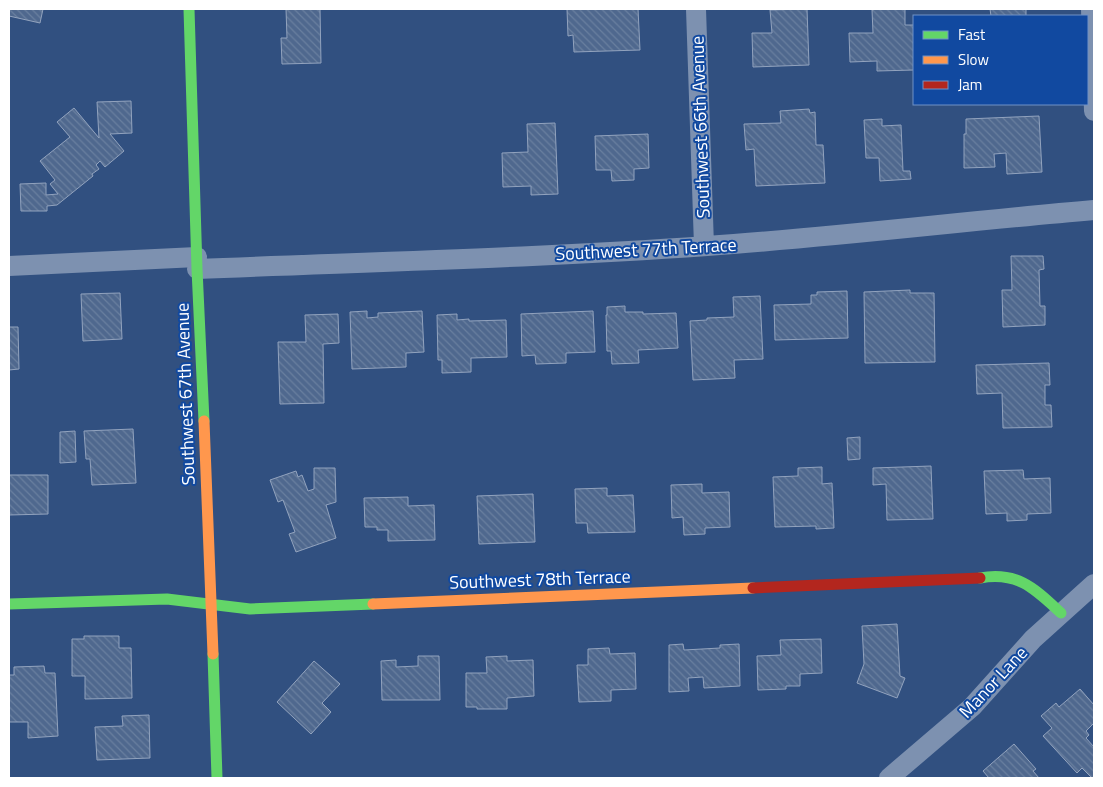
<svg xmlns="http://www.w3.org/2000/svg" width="1103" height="787" font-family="'Titillium Web',sans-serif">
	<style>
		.building { fill: url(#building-back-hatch); stroke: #92a3be }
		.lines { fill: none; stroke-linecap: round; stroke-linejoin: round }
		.street { stroke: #7d91b0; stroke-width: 20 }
		.fast { stroke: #63d668; stroke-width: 11 }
		.slow { stroke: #ff974d; stroke-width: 11 }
		.jam { stroke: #b3261e; stroke-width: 11 }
		.labels { text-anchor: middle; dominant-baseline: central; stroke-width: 4; stroke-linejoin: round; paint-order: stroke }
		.street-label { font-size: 18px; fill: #fff; stroke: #1149a0 }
	</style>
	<defs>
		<pattern id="building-back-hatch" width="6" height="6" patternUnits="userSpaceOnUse" patternTransform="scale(1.25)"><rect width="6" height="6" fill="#4f688e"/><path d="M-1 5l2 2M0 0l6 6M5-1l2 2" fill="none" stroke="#697f9f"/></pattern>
	</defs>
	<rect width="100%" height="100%" fill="#315080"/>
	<!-- building -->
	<path class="building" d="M9,9H43L40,23L9,16Z
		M286,9H320L321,63L282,64L281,38H287Z
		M567,9H638L640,50L574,52L573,35L568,36Z
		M807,9L809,65L753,67L752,33H772L770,10Z
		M877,9H905V25H914V70L877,71V61L850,62L849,33H873L872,10Z
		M990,9H1026V16H991Z
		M131,101L132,133L110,134L124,151L105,167L100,161L96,165L99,169L92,174L93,176L57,205L47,206V211H21L20,184L46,183V195L58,194L50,184L55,180L40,161L70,137L57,122L74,108L99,138L97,102Z
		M809,109L810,113L815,112L816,145H823L825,183L756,186L754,149L746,150L744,124L781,123L780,111Z
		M1039,116L1042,172L1007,174L1006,153L994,154L995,167L964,168V134H966V119Z
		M882,119V126L901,125L903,171H910L911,179L880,181L879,158H866L864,120Z
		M555,123L558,194L531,195V186L503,187L502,153L528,152L527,124Z
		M648,134L649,168L634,169V180L612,181L611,170H596L595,136Z
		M1011,256H1043L1044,269L1039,270L1040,306H1045V325L1003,327L1002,290H1012Z
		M910,290V293H934L935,362L865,363L864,292Z
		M847,291L848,338L775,340L774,305L811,304V295H817V292Z
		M120,293L122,339L83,341L81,294Z
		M760,296L763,359L734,360L735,378L693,380L690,321L707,320V318L734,317L733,297Z
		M625,306V312H643V314L676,313L678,348L638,350L639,363L612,364L611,351H607L606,315H607V307Z
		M367,311V318L378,317V313L422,311L424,352L406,353V367L352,369L350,312Z
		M593,311L595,352L566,353V363L536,364L535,355L522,356L521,314Z
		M338,314L339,343L323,344L324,403L280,404L278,342H306L305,315Z
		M457,314V320L469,319V321L506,320L507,357L471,358V372L442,373V360H438L437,315Z
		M9,327H18L19,369L9,370Z
		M1049,363L1050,385H1045V405H1051L1052,427L1003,428L1002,393L977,394L976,365Z
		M133,429L136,483L92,485L90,459H86L84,431Z
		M75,431L76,462L60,463V432Z
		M860,437V459L848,460L847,438Z
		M931,466L933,519L887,520L886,484L873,485V468Z
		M822,467V484L832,483L834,528L816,529V526L775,527L773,477L798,476V468Z
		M314,468H335L336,502L326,505L336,538L296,552L289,534L295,532L283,500L278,502L270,480L296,471L298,477L302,475L308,491L314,489Z
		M1023,470L1024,479L1050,478L1051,513L1027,514V520L1007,521V513L986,514L984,471Z
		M9,475H48V514L9,515Z
		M702,484V493L729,492L730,527L705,528V534L684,535L683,517L672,518L671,485Z
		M607,488V496L633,495L635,532L588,533L587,523H576L575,489Z
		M533,494L535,542L479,544L477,496Z
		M408,497V506L434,505L435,540L388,541V530H377V527H365L364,498Z
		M897,624L900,676L905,678L897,698L857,683L864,664L862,626Z
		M84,636H119V648H131L132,698L85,699V676H72V639H84Z
		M821,639L822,673L800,674V686H786V689L758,690L757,656L781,655L780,640Z
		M683,644L684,650L720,648V645L739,644L740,686L704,688L703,677L688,678L689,691L669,692V645Z
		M609,648L610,654L635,653L636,689L611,690V701L579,702L577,665H588V649Z
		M418,656H439L440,700H382L381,661L396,660V667L418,666Z
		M507,656V661L533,660L534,696L507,698V709H477V707H466V673H487L486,657Z
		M314,661L340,684L322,703L331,712L311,734L277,702Z
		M44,666L45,673H55L58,736L28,738V722H9V675H14V667Z
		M1080,689L1094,705V723L1086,731L1089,735L1086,738L1094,747V778H1092L1082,768L1077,773L1043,736L1052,728L1041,716L1056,703L1059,707Z
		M149,715L150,758L97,760L95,727L123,726L122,716Z
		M1014,744L1036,769L1033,771L1039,778H989L983,771Z"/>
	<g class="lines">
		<!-- street -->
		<path class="street" d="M696,9L704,246
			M1091,9L1094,111
			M9,266L197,257
			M197,269C367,262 538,258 707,246C837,237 965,221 1094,210
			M889,778L972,707L1033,639L1094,584"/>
		<!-- fast -->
		<path class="fast" d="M189,9L197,269L204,421
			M980,578C1018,571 1035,589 1061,613
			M9,604L167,599L250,609L373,604
			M213,654L217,778"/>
		<!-- slow -->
		<path class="slow" d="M204,421L213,654
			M373,604L753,588"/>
		<!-- jam -->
		<path class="jam" d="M753,588L980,578"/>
	</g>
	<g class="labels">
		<!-- street labels -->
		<g class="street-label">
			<text transform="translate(700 127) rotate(-92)">Southwest 66th Avenue</text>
			<text transform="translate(646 249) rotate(-3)">Southwest 77th Terrace</text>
			<text transform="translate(185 394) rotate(-92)">Southwest 67th Avenue</text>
			<text transform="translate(540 579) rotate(-2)">Southwest 78th Terrace</text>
			<text transform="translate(993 682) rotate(-47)">Manor Lane</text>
		</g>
	</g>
	<!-- border -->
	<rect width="1103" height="787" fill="none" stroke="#ffffff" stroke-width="20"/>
	<!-- legend -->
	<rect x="913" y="15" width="175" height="90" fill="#1149a0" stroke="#7092c6"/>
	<rect x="923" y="31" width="25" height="8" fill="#63d668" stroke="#7092c6"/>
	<text x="958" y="40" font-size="15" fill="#ffffff">Fast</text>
	<rect x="923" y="56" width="25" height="8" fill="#ff974d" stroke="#7092c6"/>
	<text x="958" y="65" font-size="15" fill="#ffffff">Slow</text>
	<rect x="923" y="81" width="25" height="8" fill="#b3261e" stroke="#7092c6"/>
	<text x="958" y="90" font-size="15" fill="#ffffff">Jam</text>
</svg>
